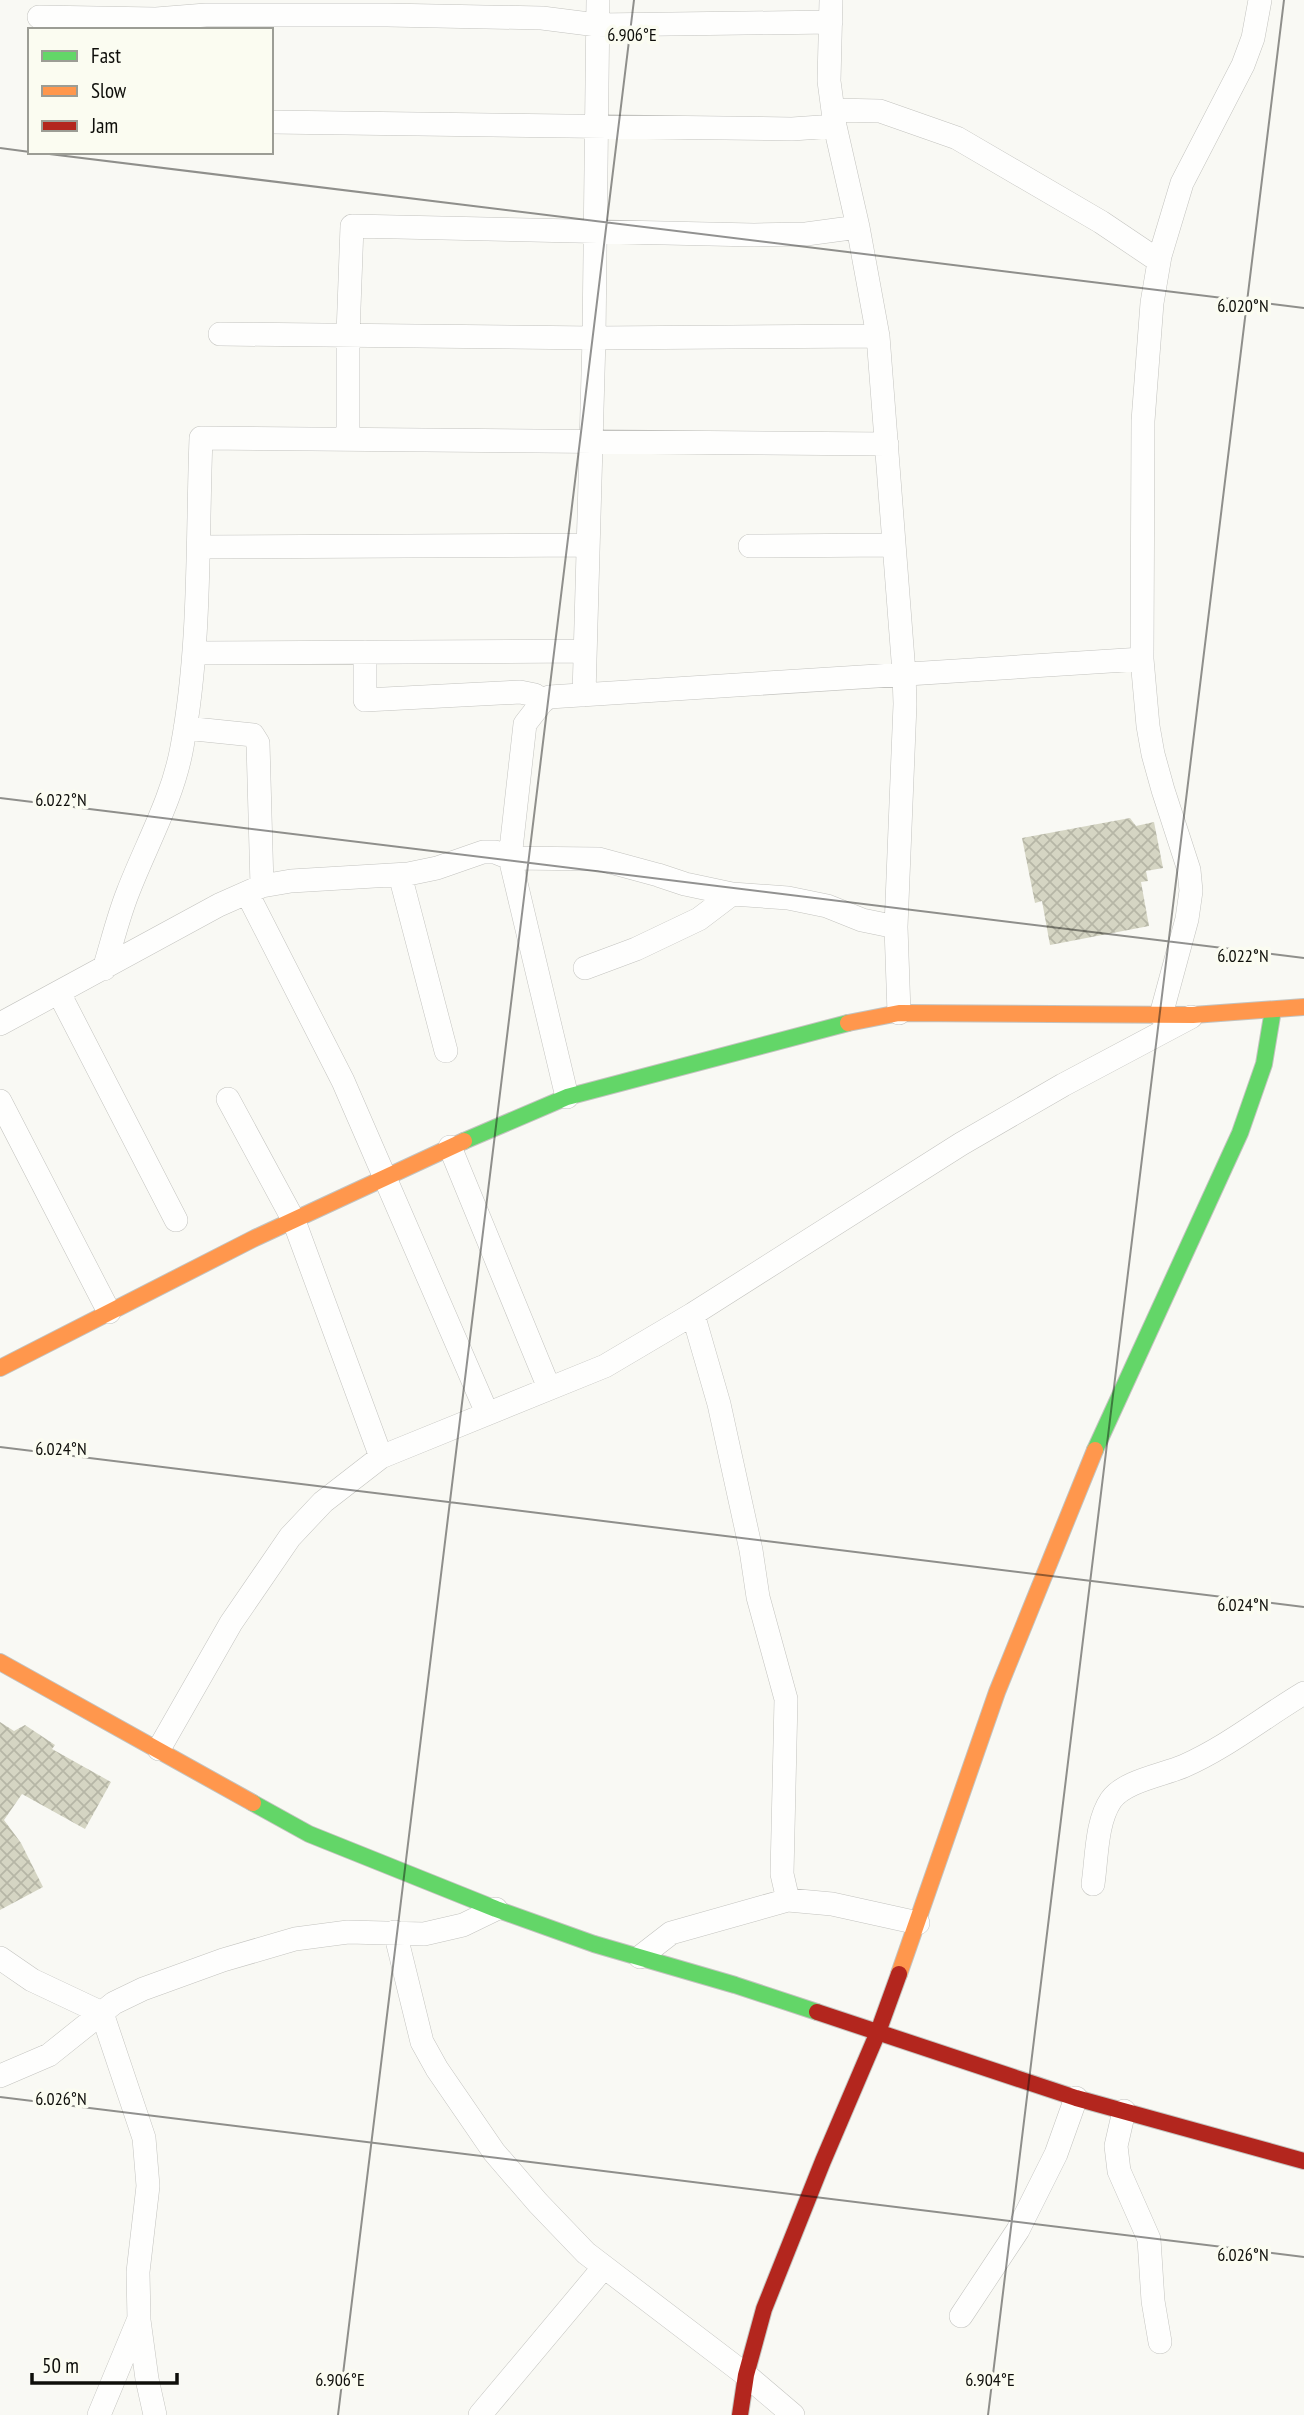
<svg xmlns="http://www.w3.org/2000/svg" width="1304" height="2415" font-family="'PT Sans Narrow',sans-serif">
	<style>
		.building { fill: url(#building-cross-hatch) }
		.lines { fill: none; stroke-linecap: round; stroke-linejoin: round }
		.street-casing { stroke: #c3c3bf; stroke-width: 24 }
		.fast-casing { stroke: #c3c3bf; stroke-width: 18 }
		.slow-casing { stroke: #c3c3bf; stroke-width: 18 }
		.jam-casing { stroke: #c3c3bf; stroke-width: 18 }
		.street { stroke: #fefefd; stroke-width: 23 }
		.fast { stroke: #63d668; stroke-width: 16 }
		.slow { stroke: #ff974d; stroke-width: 16 }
		.jam { stroke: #b3261e; stroke-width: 16 }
		.ticks { fill: none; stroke: #0e0e0a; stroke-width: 2; stroke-opacity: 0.45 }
		.ticks-label { font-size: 18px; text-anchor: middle; fill: #0e0e0a; stroke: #fbfcf1; stroke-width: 7; stroke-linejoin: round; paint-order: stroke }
	</style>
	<defs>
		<pattern id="building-cross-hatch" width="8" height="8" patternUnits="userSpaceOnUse" patternTransform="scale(1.75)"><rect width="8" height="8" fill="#d5d5c3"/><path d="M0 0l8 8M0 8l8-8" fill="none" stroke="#b6b6a6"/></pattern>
	</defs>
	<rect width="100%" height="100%" fill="#f9f9f4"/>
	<!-- building -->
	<path class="building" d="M1130,818L1136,826L1154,822L1163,868L1146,871L1148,881L1141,882L1149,926L1050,945L1042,901L1035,903L1022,838Z
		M0,1722L14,1731L25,1725L55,1745L52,1749L111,1782L85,1829L22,1794L4,1820L21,1843L43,1887L0,1910Z"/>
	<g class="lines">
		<!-- street casing -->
		<g class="street-casing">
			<path id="street" d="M831,0L829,81L835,126L858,227L878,336L904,673L905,704L896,927L899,1013
				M39,17L156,19L206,15H387L542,18L597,25L831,22
				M834,110L880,111L957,138L1101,222L1159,261
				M271,122L792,129L835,126
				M220,334L594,338L878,336
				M348,439V335L352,226L754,235L806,234L858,227
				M750,546L893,545
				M199,547L587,545
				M365,652V700L520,692L535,695L542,702
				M194,653L585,651
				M584,695L594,338L598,0
				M185,728L253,735L258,743L262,886
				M400,875L446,1051
				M247,893L343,1081L487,1413
				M585,968L636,949L699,919L732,894
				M104,969C112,943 118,917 128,892C146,845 173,798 182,747C201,645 197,541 201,438L887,444
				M59,993L176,1220
				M1161,1015L1187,919L1191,891L1189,870L1163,790L1153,754L1148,726L1142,659L1143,421L1152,303L1160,256L1182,183L1243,65L1253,38L1260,0
				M0,1024L219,905L262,886L291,881L408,874L437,868L483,852H495L510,858L599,859L658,875L685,884L732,894L788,898L827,906L862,920L896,927
				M567,1097L510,858L525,724L542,702L549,697L1142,659
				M228,1099L294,1221L381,1457
				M0,1101L109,1312
				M450,1147L549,1388
				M693,1314L719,1404L751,1550L758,1597L786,1699L782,1874L788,1900
				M159,1749L231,1623L290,1537L323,1502L381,1457L605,1366L693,1314L961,1144L1063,1085L1191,1017
				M1093,1884C1097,1857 1096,1822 1111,1800C1124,1781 1163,1775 1184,1766C1227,1747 1264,1717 1304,1693
				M395,1932L422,2042L437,2069L494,2152L538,2203L586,2253L746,2375L793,2415
				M640,1957L671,1933L788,1900L832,1904L918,1923
				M0,1958L32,1980L102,2013L144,2138L148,2186L138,2272L139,2320L147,2379L155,2415
				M0,2076L49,2055L114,2003L143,1989L223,1960L295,1939L348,1932L424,1934L463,1925L496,1909
				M1124,2111L1116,2146L1119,2171L1149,2239L1153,2301L1160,2342
				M961,2316L1018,2230L1056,2154L1076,2098
				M99,2415L138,2321
				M480,2415L604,2267"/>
		</g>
		<!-- fast casing -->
		<g class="fast-casing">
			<path id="fast" d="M464,1141L567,1097L848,1023
				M1095,1450L1240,1133L1264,1064L1273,1010
				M253,1803L309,1834L496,1909L594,1944L735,1985L817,2012"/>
		</g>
		<!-- slow casing -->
		<g class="slow-casing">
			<path id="slow" d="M848,1023L899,1013L1193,1015L1304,1007
				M0,1368L255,1238L464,1141
				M0,1662L253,1803
				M899,1974L997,1692L1095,1450"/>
		</g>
		<!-- jam casing -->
		<g class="jam-casing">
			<path id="jam" d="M817,2012L1076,2098L1304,2161
				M740,2415L746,2375L764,2309L823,2161L878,2032L899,1974"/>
		</g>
		<!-- street -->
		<use href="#street" class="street"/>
		<!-- fast -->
		<use href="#fast" class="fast"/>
		<!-- slow -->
		<use href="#slow" class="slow"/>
		<!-- jam -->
		<use href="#jam" class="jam"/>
	</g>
	<!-- ticks -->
	<path class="ticks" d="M0,148L30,152M33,152L1304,308M0,798L1304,958M0,1447L1304,1607M0,2097L1304,2257M338,2415L634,0M988,2415L1284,0"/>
	<g class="ticks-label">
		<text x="632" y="41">6.906°E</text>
		<text x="1243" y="312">6.020°N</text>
		<text x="61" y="806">6.022°N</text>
		<text x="1243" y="962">6.022°N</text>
		<text x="61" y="1455">6.024°N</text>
		<text x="1243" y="1611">6.024°N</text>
		<text x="61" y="2105">6.026°N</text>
		<text x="1243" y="2261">6.026°N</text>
		<text x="340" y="2386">6.906°E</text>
		<text x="990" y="2386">6.904°E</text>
	</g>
	<!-- legend -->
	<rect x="28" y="28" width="245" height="126" fill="#fbfcf1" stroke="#9c9d95" stroke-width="2"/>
	<rect x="42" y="51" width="35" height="10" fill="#63d668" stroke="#9c9d95" stroke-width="2"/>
	<text x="91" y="63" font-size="21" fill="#0e0e0a">Fast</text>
	<rect x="42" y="86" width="35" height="10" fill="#ff974d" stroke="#9c9d95" stroke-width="2"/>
	<text x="91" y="98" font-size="21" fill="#0e0e0a">Slow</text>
	<rect x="42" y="121" width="35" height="10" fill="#b3261e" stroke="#9c9d95" stroke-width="2"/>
	<text x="91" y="133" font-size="21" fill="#0e0e0a">Jam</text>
	<!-- scale -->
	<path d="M32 2373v10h145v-10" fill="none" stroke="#0e0e0a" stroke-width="3.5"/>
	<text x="42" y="2373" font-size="21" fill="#0e0e0a" stroke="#fbfcf1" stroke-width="5" paint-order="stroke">50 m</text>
</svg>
